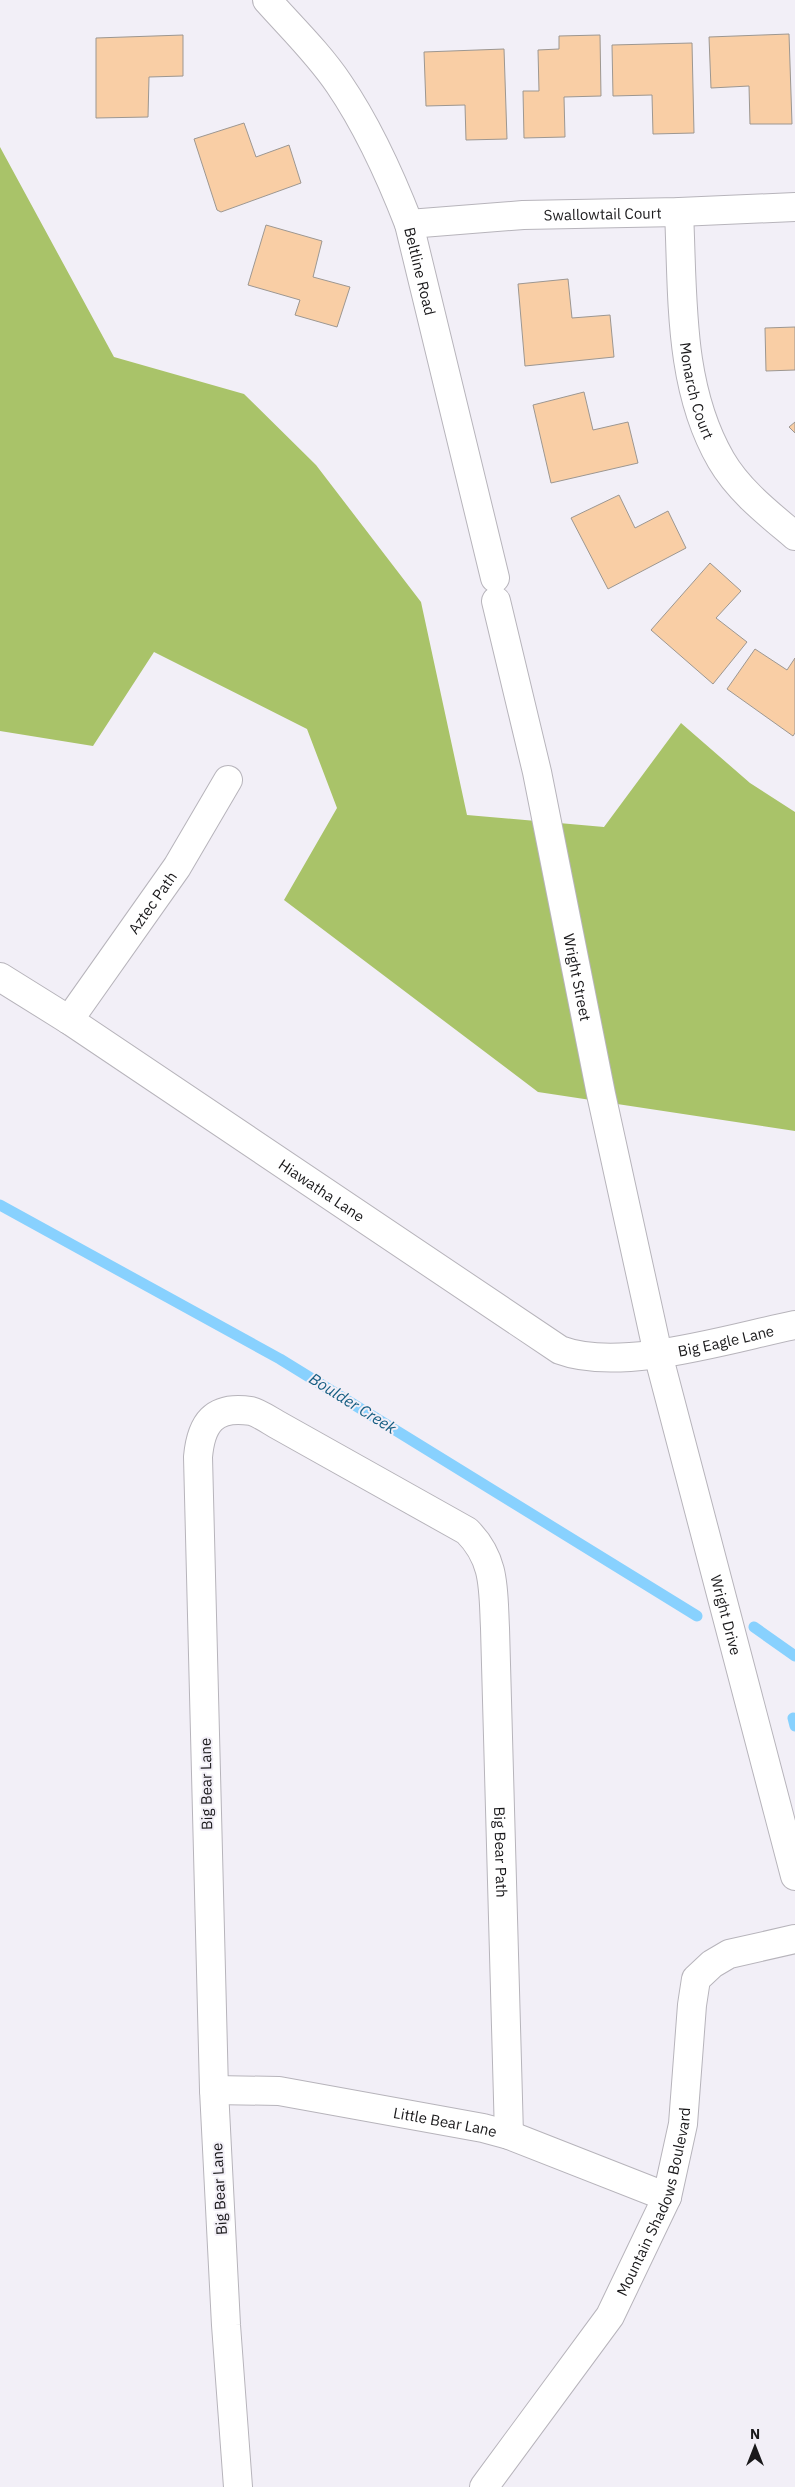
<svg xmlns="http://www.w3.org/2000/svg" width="795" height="2487" font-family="'IBM Plex Sans',sans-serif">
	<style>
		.forest { fill: #a9c369 }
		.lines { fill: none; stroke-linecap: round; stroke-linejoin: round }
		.stream { stroke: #88d1fe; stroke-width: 11 }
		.building { fill: #f9cea5; stroke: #9d9791 }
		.street-casing { stroke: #b7b4bb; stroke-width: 30 }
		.street { stroke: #fff; stroke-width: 28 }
		.labels { text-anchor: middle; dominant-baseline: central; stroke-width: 4; stroke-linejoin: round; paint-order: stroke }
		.street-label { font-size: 15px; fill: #1a191b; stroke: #f2eff7 }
		.water-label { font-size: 16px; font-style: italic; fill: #155d82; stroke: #f2eff7 }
	</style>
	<rect width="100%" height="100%" fill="#f2eff7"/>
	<!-- forest -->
	<path class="forest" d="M0,147L114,357L244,394L316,465L421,602L467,815L604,827L681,723L750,783L795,812V1131L538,1092L284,900L337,808L307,729L154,652L93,746L0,731Z"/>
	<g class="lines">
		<!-- stream -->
		<path class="stream" d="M0,1205L280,1359L697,1616
			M754,1627L795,1656
			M793,1718L795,1726"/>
	</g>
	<!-- building -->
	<path class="building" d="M789,34L792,124H750L749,86L711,88L709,37Z
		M183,35V76L149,77L148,117L96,118V38Z
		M600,35L601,96L564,97L565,137L524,138L523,91H539L538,50L559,49V36Z
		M692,43L694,133L653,134L652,95L613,96L612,45Z
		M504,49L507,139L466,140L465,105L426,106L424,52Z
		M244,123L256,157L289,145L301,183L221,212L217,210L194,139Z
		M266,225L322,241L313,277L350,287L337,327L295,315L300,300L248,285Z
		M568,279L572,318L610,315L614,357L525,366L518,284Z
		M795,327V370L766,371L765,328Z
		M584,392L593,430L628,422L638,463L551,483L533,405Z
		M795,422V433L789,427Z
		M619,495L635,528L668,511L686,548L608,589L571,518Z
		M710,563L741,591L716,618L747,642L713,684L651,630Z
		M755,649L787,670L795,658V733L793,736L727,689Z"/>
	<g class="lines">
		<!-- street casing -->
		<g class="street-casing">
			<g id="street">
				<path id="s1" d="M267,0C291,27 319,54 339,84C369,128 390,175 409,224L495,578"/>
				<path id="s2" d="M679,212C683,295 678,386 721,460C739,491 769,514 795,536"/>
				<path id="s3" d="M409,224L523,215L679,212L795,207"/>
				<path id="s4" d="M496,601L537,772L601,1094L658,1354L795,1876"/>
				<path id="s5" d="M0,977L69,1020L560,1350C621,1373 731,1338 795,1325"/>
				<path id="s6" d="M69,1020L177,867L228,780"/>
				<path id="s7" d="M214,2090L279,2091L483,2128L509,2135L667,2197"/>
				<path id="s8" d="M238,2487L226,2325L214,2090L198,1457C201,1424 213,1405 251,1411C259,1413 269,1420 276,1424L467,1531C496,1560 493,1590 495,1628L509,2135"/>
				<path id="s9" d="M484,2487L610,2316L667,2197L683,2124L692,2005L696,1979L712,1964L729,1954L795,1939"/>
			</g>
		</g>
		<!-- street -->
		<use href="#street" class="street"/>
	</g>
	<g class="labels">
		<!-- street labels -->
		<g class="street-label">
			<text stroke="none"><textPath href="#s3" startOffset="194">Swallowtail Court</textPath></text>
			<text stroke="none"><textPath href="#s1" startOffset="316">Beltline Road</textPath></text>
			<text stroke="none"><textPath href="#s2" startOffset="180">Monarch Court</textPath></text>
			<text stroke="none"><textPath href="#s6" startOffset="144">Aztec Path</textPath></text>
			<text stroke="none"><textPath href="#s4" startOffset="385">Wright Street</textPath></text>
			<text stroke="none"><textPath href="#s5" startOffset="386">Hiawatha Lane</textPath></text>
			<text stroke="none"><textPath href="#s5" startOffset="841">Big Eagle Lane</textPath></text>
			<text stroke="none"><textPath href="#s4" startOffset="1040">Wright Drive</textPath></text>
			<text transform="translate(206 1784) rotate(-91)">Big Bear Lane</text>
			<text stroke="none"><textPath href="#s8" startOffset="1689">Big Bear Path</textPath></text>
			<text stroke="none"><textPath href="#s7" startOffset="234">Little Bear Lane</textPath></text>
			<text transform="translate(219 2189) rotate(-93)">Big Bear Lane</text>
			<text stroke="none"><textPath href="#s9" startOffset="336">Mountain Shadows Boulevard</textPath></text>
		</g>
		<!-- water labels -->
		<g class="water-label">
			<text transform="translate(353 1403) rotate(32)">Boulder Creek</text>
		</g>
	</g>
	<!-- north arrow -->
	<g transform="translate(755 2447)" stroke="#f2eff7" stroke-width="4" paint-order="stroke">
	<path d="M0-4L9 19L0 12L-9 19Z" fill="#1a191b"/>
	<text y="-8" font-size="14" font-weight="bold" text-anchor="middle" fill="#1a191b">N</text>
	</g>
</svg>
